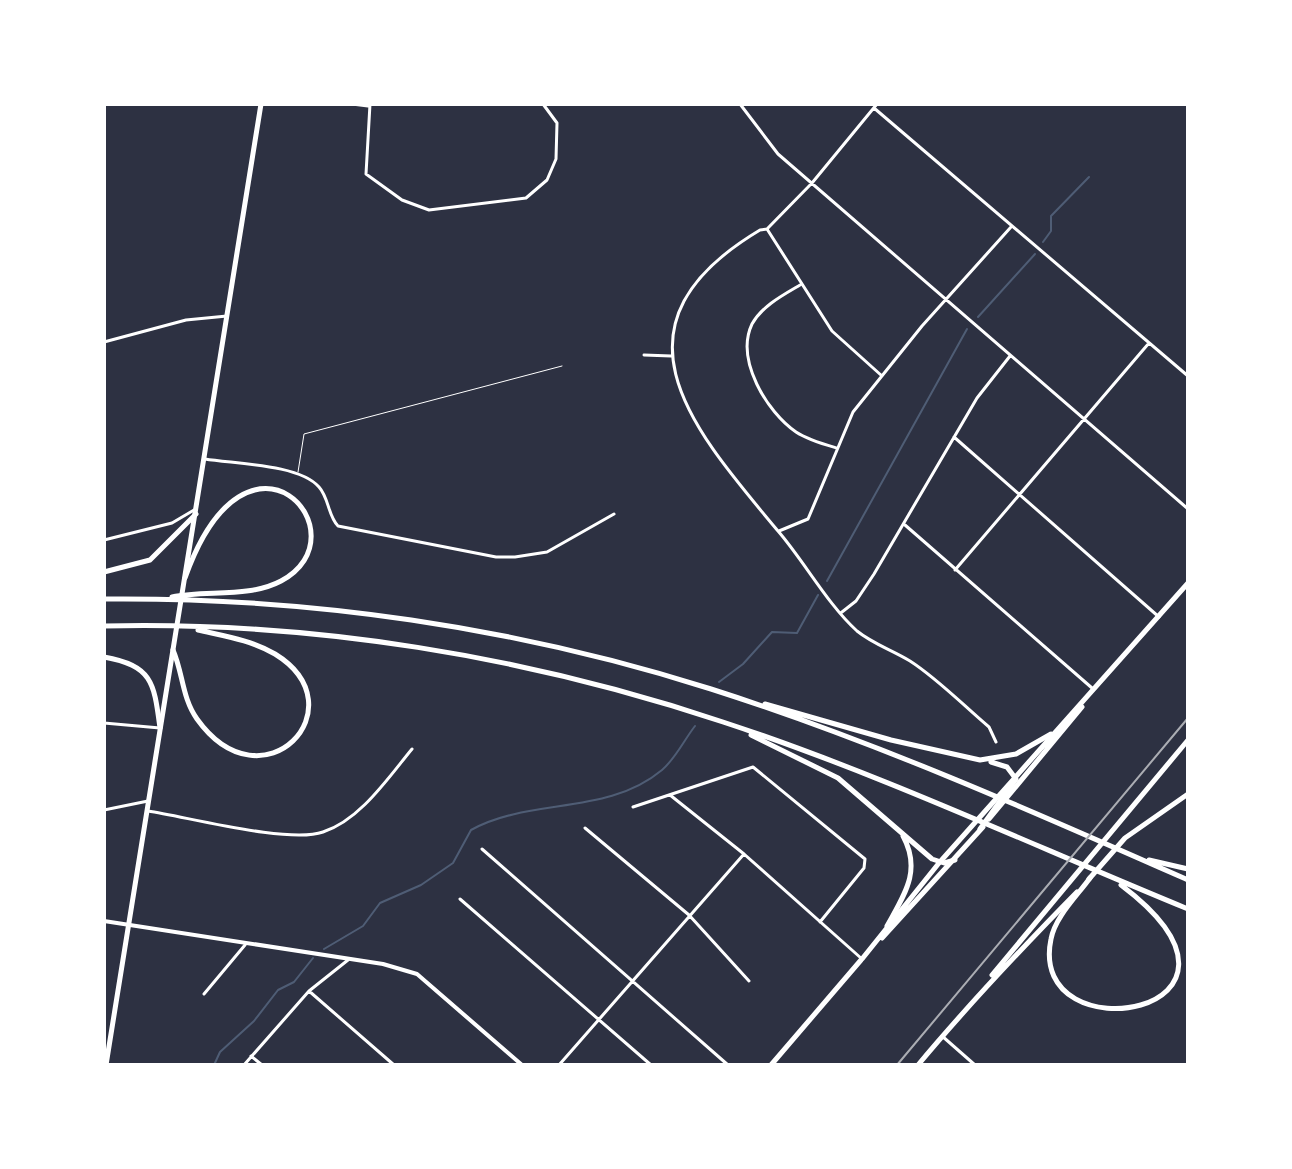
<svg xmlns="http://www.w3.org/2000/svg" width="1292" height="1169" font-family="Inter,sans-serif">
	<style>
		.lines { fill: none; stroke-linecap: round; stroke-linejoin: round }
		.stream { stroke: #4f5d75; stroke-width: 2 }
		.service { stroke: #fff; stroke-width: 1 }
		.minor { stroke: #fff; stroke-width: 3 }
		.tertiary { stroke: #fff; stroke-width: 4 }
		.primary { stroke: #fff; stroke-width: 5 }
		.motorway { stroke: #fff; stroke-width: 5 }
		.rail { stroke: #abadb3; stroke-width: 2 }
	</style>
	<rect width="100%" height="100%" fill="#2d3142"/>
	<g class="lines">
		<!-- stream -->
		<path class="stream" d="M1043,242L1051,231V216L1089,177
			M978,317L1035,254
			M827,581L967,329
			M719,682L743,664L772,632L797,633L818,595
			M324,949L363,926L380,903L421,885L453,863L471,830C531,797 607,816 662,770C676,758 684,740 695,726
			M214,1065L220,1052L254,1021L278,990L294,982L313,958"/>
		<!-- service -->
		<path class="service" d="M298,472L304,434L562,366"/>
		<!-- minor -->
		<path class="minor" d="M352,104L368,106
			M370,104L366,174L402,200L429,210L526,198L547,180L556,159L557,123L543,104
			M740,104L778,154L1188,509
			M877,104L812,183L767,229L760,230C601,325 690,426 778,531C804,561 828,605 857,631C873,644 892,650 910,661C938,679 964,706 989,727L996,742
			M874,108L1188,376
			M767,229L832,331L882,376
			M800,285C783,295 762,306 752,324C735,360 767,412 796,432C808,440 823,444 837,448
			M104,342L186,320L227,316
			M644,355L671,356
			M954,437L1159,617
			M205,459C235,464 299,464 319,487C329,498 328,516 338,526L496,557H515L547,552L614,514
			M905,525L1092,688
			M779,531L808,519L853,412L922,326L1011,227
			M104,540L172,523L194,510
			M955,570L1149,343
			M842,612L856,601L874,574L977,398L1010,356
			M104,723L160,728
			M670,795L744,854L862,959
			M633,807L753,767L865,859L864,868L820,922
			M104,810L148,801
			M148,811C188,817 289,844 323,832C360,820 388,778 412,749
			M585,828L689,915L749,981
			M482,849L728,1065
			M460,899L651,1065
			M309,991L394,1065
			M204,994L245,945
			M942,1036L975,1065
			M251,1056L262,1065
			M244,1065L309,991L348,960
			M559,1065L744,854"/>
		<!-- tertiary -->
		<path class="tertiary" d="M104,921L383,964L417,974L522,1065"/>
		<!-- primary -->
		<path class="primary" d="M989,819L1082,707
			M1089,879L1125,838L1188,794
			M882,938L983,827
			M862,959L939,863L1188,583
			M992,975L1188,740
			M106,1065L261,104
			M771,1065L861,960
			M918,1065C968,1005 1022,948 1077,892"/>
		<!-- motorway -->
		<path class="motorway" d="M104,572L150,560L196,514
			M172,597C207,590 249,598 281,581C367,535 248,400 185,578
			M104,599C309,597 516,627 711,689C874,741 1032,811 1188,880
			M104,626C312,621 526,656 723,722C881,774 1034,846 1188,909
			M173,650C183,673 182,698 197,719C263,811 361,707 275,654C251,640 224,636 198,630
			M104,657C153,666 154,683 160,728
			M765,704L891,740L980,760L1016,754L1051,734
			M751,735L838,778L932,859L944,863L955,860
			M980,829L1016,779L1007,767L991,762
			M1149,860L1188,869
			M1090,878C1077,896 1055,917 1051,939C1026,1058 1292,1014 1121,885
			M887,926C904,895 922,871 903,836"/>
		<!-- rail -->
		<path class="rail" d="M897,1065L1188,718"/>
	</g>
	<!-- border -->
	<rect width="1292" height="1169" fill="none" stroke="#ffffff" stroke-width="212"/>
</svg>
